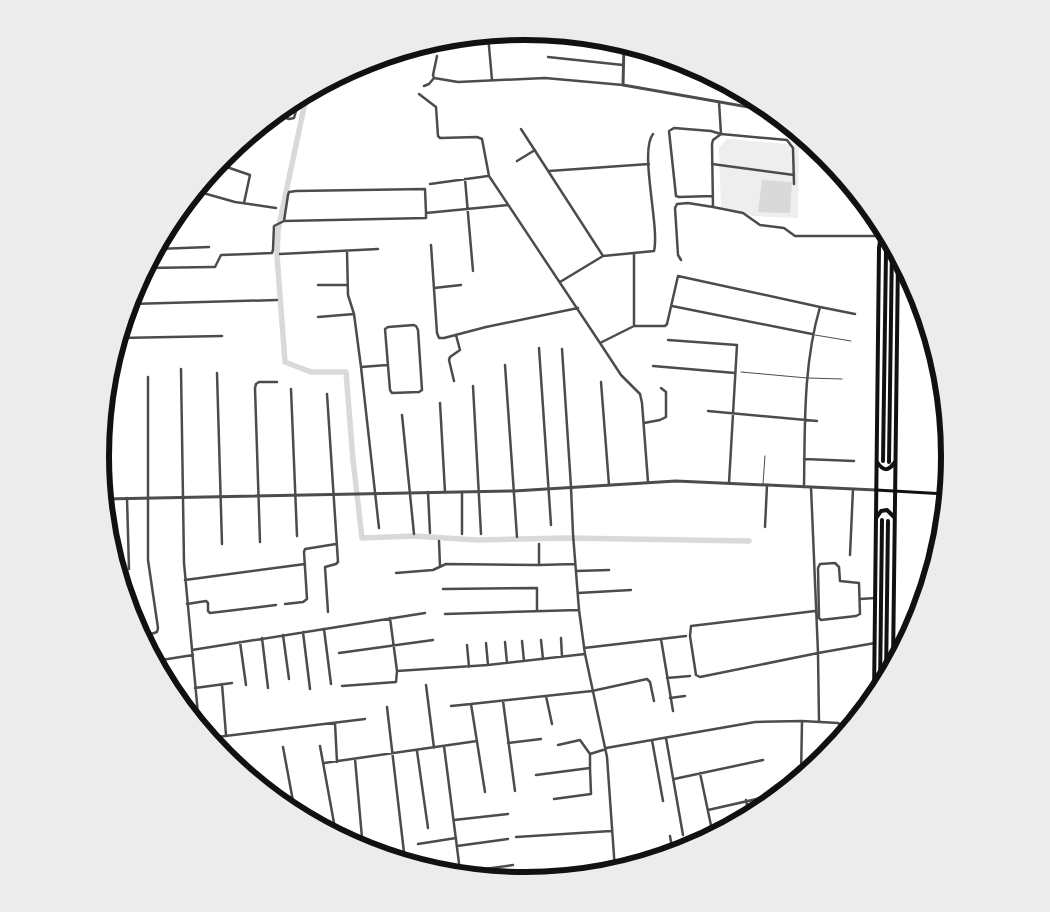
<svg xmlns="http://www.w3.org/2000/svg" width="1050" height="912" font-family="Ubuntu,sans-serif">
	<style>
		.green { fill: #eee }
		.water { fill: #d9d9d9 }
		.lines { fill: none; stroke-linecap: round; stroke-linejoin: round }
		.canal { stroke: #d9d9d9; stroke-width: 5.5 }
		.service { stroke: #4c4c4c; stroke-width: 1 }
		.minor { stroke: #4c4c4c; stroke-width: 2.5 }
		.tertiary { stroke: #4c4c4c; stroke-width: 3 }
		.secondary { stroke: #111; stroke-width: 3 }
		.primary { stroke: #111; stroke-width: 4 }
		.rim { fill: none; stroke: #111; stroke-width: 6 }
	</style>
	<rect width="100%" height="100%" fill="#fff"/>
	<!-- green -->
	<path class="green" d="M727,139L799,145L798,218L752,216L721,207L719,148Z"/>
	<!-- water -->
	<path class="water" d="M762,180L792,182L790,213L758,212Z"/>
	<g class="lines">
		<!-- canal -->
		<path class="canal" d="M307,93L278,230L277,256L285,362L311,372H346L353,460L362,538L414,536L477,540L567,538L749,541
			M649,857V860"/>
		<!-- service -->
		<path class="service" d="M815,335L851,341
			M741,372L807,378L842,379
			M763,484L765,456"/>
		<!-- minor -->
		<path class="minor" d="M488,35L492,80
			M437,56L433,75L434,78L458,82L545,78L623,85
			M548,57L623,65
			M424,86L429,84L434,78
			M419,94L436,107L438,136L440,138L477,137L482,139L489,176L600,343L621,375L640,394L642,403L648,482
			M763,105L764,110
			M275,114L289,119L294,118L300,97
			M521,129L603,256
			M245,139L249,140
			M517,161L535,150
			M218,164L250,175L244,203
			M712,164L794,175
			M549,171L649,164
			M465,179L473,271
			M430,184L488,176
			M794,184L793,148L787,140L721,134L713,140L712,144L713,207L743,213L760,225L784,228L795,236H880
			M196,191L235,202L276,208
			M713,196L679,197L676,196L669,131L674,128L711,131L721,134L719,102
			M284,221L288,195L289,192L296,191L425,189L426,213
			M161,241V249
			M431,245L437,333L439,338H444L486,327L578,308
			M157,249L209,247
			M347,251L348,295L354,314L361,367L379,528
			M280,254L378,249
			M634,254V326
			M681,260L678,255L675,208L677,204L688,203L713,207
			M146,268L212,267H215L221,255L272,253L273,250L274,226L284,221L426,218V213L508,205
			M560,282L603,256L654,251C660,227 639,151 653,134
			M318,285H347
			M434,288L461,285
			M130,304L277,300
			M672,306L812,334
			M820,307L855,314
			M318,317L354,314
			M414,325L416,326L418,330L422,390L419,392L392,393L390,390L385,329L388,327Z
			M119,338L222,336
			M668,340L737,345L729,483
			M600,343L634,326H665L667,324L678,276L820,307C803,365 805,426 804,487
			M539,348L551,525
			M562,349L571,487L573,534L579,610L585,654L607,757L615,870
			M505,365L517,537
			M653,366L735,373
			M361,367L387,365
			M181,369L184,563L199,725
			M217,373L222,544
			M454,381L449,360L450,357L460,350L456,335
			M601,382L609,485
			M473,386L481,534
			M291,389L297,536
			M327,394L338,562L336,564L325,567L328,612
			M440,403L445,492
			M708,411L817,421
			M402,415L414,534
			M644,423L660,420L666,417V392L661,388
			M804,459L854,461
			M811,487L818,653L819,722
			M428,492L430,533
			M462,492V534
			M127,498L129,569
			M765,527L767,485
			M439,541L440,566
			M260,542L255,388L256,384L259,382H277
			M539,544V565L575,564
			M850,555L853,489
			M835,563L839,567L840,581L859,583L860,614L856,616L821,620L819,618L818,568L820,564Z
			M576,571L609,570
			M396,573L433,570L446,564L539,565
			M185,580L305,564
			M443,589L537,588V611
			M578,593L631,590
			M860,599L875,598
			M187,604L206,601L208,603V611L210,613L276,605
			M285,604L303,602L307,599L304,552L305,549L336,544
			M815,611L691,626L690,636L696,675L700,677L818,653L875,643
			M445,614L579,610
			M324,629L331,684
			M303,632L310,689
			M283,635L289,679
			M145,636L157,632L158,628L148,560V377
			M262,638L268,688
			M561,638L562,657
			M661,639L673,711
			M541,640L543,659
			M522,641L524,661
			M240,642L246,685
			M505,642L507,663
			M486,643L488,665
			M467,645L469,667
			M584,648L686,636
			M192,650L425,613
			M339,653L433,640
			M155,661L193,655
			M397,671L488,665L585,654
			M667,678L690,676
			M222,684L226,735
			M426,685L434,748
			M342,686L396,682L397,671L390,618
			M195,688L232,683
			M546,696L552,724
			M670,698L685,696
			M503,701L515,791
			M451,706L471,704
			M387,707L405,861
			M335,723L337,762
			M220,737L223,755
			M209,738L365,719
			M666,738L683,835
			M652,740L663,801
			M508,743L541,739
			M558,745L580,740L590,754
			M320,746L336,834
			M444,746L460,871L463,872L513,865
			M283,747L295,812
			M606,748L755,722L802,721L838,723L843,727L844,734
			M417,751L428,828
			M228,759L235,761L237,766
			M355,759L363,849
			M324,763L477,741
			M700,773L713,835
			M536,775L590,768V754L606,749
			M801,777L802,721
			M674,779L763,760
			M485,792L471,704L592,691L647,679L650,682L654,701
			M554,799L591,794L590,768
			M746,800L749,815
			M708,810L779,794
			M454,820L508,814
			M670,836L673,853
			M516,837L611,831
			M418,844L456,838
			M457,846L508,839
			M389,857L404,855"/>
		<!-- tertiary -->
		<path class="tertiary" d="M624,44L623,85L771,111
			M107,383L109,499
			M104,499L514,491L676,481L876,490"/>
		<!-- secondary -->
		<path class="secondary" d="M876,490L946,494"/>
		<!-- primary -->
		<path class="primary" d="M883,461L886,251L884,231
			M877,462C883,471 888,472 895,462
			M889,462L892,245
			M877,517L881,511L887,510L894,517
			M893,664L898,258
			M886,678L888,521
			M880,688L882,520
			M874,697L879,248L882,227"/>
	</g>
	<!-- crop -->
	<path d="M0 0H1050V912H0ZM109 456a416 416 0 1 1 832 0a416 416 0 1 1-832 0Z" fill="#ececec" fill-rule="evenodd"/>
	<path class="rim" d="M109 456a416 416 0 1 1 832 0a416 416 0 1 1-832 0Z"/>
</svg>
